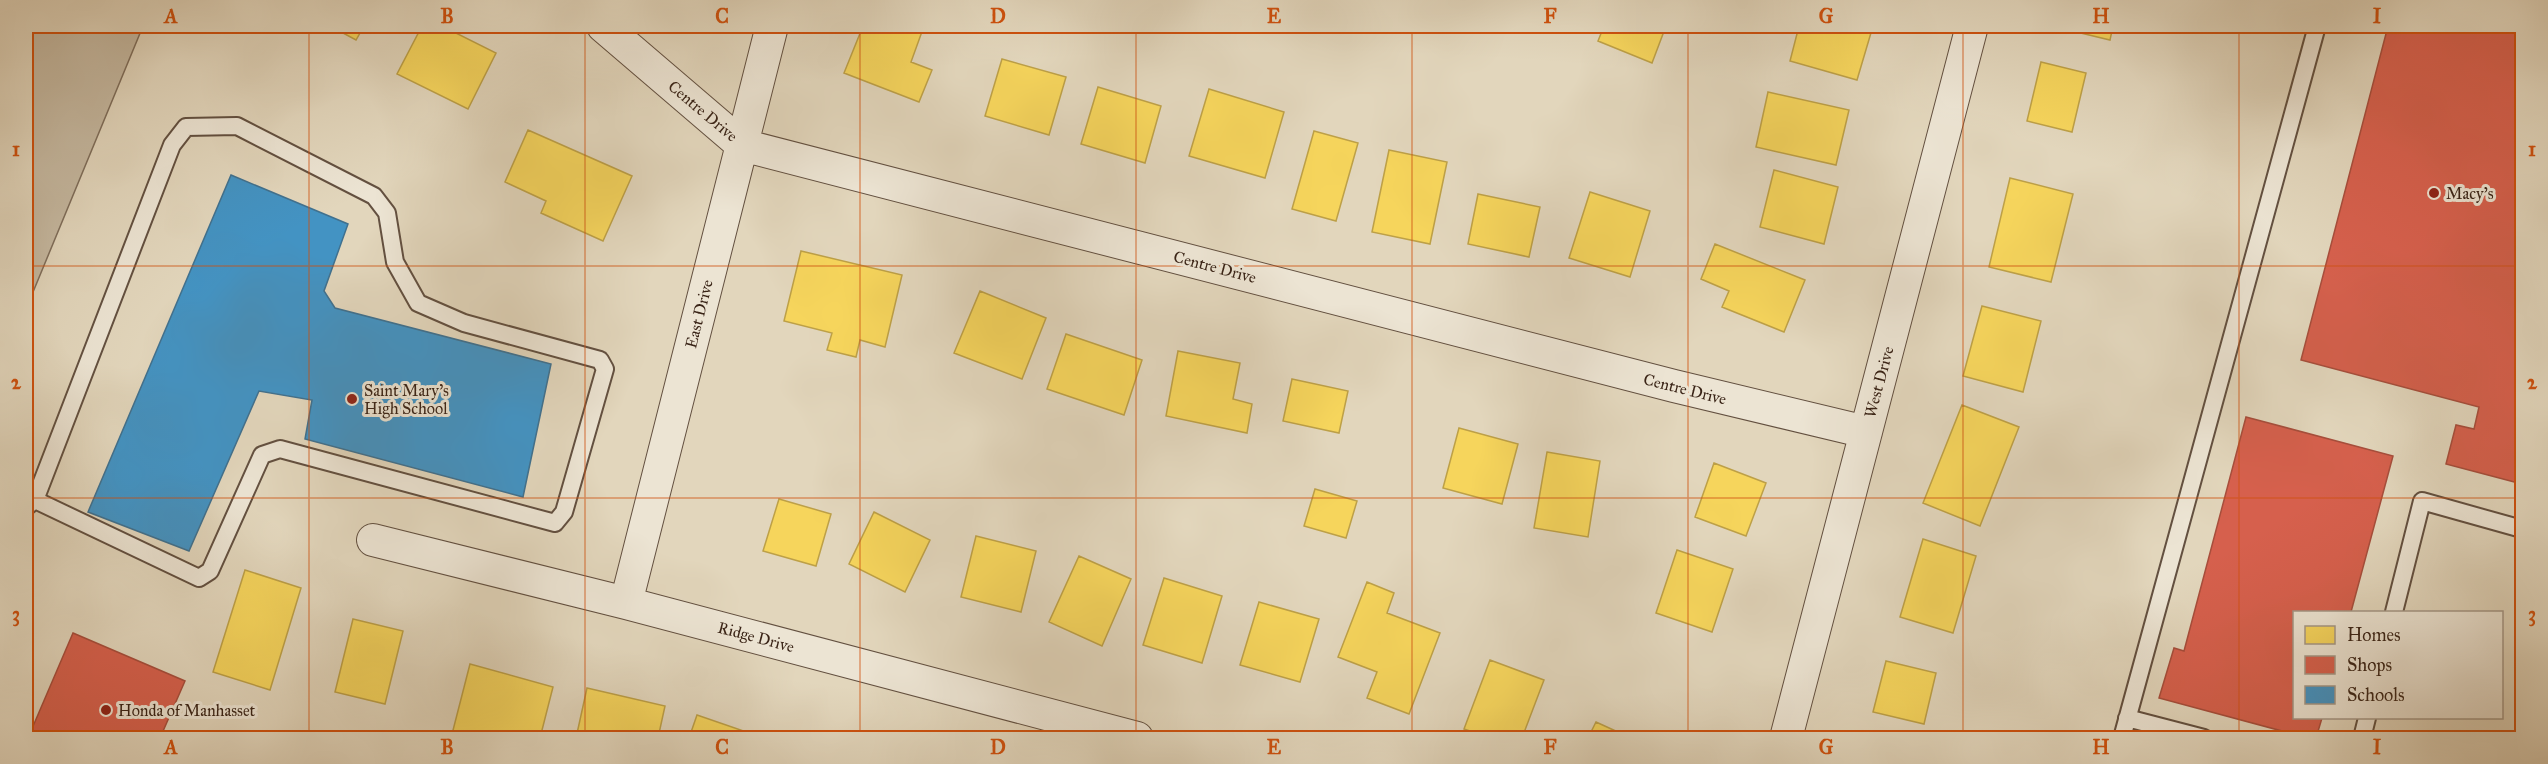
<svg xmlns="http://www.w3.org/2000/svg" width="2548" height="764" font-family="'IM FELL Great Primer',serif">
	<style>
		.green { fill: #c5b8a0; stroke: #7f6e5b; stroke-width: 1.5 }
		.homes { fill: #f6d55c; stroke: #bda047; stroke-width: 1.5 }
		.shops { fill: #d6604d; stroke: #a74e3c; stroke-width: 1.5 }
		.schools { fill: #4393c3; stroke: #40718f; stroke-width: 1.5 }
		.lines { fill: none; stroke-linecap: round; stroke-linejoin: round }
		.service-casing { stroke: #635040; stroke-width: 20 }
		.minor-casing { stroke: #635040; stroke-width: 34 }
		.service { stroke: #ece4d3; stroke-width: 16 }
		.minor { stroke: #ece4d3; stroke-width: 32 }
		.grid { fill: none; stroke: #ce510e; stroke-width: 1.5; stroke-opacity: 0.55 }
		.poi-dot { fill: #8f2418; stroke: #ece4d3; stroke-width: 2 }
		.labels { text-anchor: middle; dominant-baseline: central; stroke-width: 6; stroke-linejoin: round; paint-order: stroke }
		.street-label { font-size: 16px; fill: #392316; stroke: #ece4d3 }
		.poi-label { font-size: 16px; fill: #392316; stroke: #ece4d3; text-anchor: start }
		.neatline { fill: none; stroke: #ce510e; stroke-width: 2 }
		.grid-label { font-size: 20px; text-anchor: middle; font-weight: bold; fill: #ce510e }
	</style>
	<rect width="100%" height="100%" fill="#e2d6bc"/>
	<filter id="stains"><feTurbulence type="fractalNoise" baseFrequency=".00333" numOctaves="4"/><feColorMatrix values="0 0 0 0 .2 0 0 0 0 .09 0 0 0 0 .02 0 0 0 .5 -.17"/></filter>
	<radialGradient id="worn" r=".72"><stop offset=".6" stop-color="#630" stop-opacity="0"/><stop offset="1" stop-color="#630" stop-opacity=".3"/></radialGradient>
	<!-- green -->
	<path class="green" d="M26,26H143L26,309Z"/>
	<!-- homes -->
	<path class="homes" d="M330,26H364L356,40Z
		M422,26H442L496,53L468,109L397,74Z
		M863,26H924L911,62L932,70L919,102L844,73Z
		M1604,26H1666L1652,63L1598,41Z
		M1799,26H1873L1857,80L1790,61Z
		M2065,26H2113L2110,40L2064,29Z
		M1002,59L1066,77L1049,135L985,116Z
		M2041,62L2086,73L2072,132L2027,121Z
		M1098,87L1161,106L1145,163L1081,144Z
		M1209,89L1284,112L1265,178L1189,156Z
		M1768,92L1849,110L1836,165L1756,147Z
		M528,130L632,176L603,241L541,213L546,201L505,182Z
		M1314,131L1358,143L1336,221L1292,209Z
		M1389,150L1447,162L1430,244L1372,232Z
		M1774,170L1838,187L1824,244L1760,227Z
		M2010,178L2073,194L2051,282L1989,267Z
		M1590,192L1650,211L1630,277L1569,258Z
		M1478,194L1540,207L1529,257L1468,244Z
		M1715,244L1805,280L1784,332L1722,307L1729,291L1701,279Z
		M801,251L902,275L885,347L860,340L856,357L827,350L832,333L784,321Z
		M980,291L1046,318L1022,379L954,353Z
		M1982,306L2041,321L2023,392L1963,376Z
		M1066,334L1142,360L1124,415L1047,389Z
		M1178,351L1240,363L1233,399L1252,404L1247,433L1166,416Z
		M1292,379L1348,391L1339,433L1283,421Z
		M1962,405L2019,427L1980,526L1923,503Z
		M1459,428L1518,444L1502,504L1443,488Z
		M1547,452L1600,461L1588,537L1534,528Z
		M1714,463L1766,483L1746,536L1695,517Z
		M1315,489L1357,501L1346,538L1304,526Z
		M779,499L831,514L816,566L763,551Z
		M874,512L930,540L905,592L849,564Z
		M976,536L1036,551L1021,612L961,597Z
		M1923,539L1976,556L1953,633L1900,617Z
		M1677,550L1733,569L1712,632L1656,613Z
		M1079,556L1131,579L1102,646L1049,622Z
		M245,570L301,588L270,690L213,672Z
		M1164,578L1222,596L1202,663L1143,645Z
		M1367,582L1394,593L1387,613L1440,633L1409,714L1367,698L1377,672L1338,657Z
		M1259,602L1319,619L1300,682L1240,665Z
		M353,619L403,631L385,704L335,692Z
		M1490,660L1544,680L1522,738H1491L1464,729Z
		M1886,661L1936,673L1924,724L1873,712Z
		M470,664L553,687L540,738H451Z
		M587,688L665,706L658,738H576Z
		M697,715L761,737V738H689Z
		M1596,722L1631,738H1588Z"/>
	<!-- shops -->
	<path class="shops" d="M2388,26H2522V484L2446,464L2456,425L2474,429L2479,407L2301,360Z
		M2246,417L2393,456L2351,612H2294V718H2322L2316,738H2308L2159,698L2174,648L2184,651Z
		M73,633L185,681L160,738H28Z"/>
	<!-- schools -->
	<path class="schools" d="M231,175L348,224L324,291L335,308L551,364L523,497L305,439L312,400L259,391L189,551L88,512Z"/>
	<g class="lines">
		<!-- service casing -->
		<g class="service-casing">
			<path id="service" d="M26,507L35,500L172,145L186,127L237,126L374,196L387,213L395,262L418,303L464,323L600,360L605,369L564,512L555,523L280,449L262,455L210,571L199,578L35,500
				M2394,612L2422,501L2522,529
				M2127,718L2204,738
				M2122,738L2317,26
				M2362,738L2367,718"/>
		</g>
		<!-- minor casing -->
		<g class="minor-casing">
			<path id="minor" d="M603,26L742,145L1674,386L1866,432
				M373,540L626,603L1137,738
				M626,603L772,26
				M1786,738L1972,26"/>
		</g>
		<!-- service -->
		<use href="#service" class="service"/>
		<!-- minor -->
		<use href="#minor" class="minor"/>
	</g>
	<!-- grid -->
	<path class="grid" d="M309,26V738M585,26V738M860,26V738M1136,26V738M1412,26V738M1688,26V738M1963,26V738M2239,26V738M26,266H2522M26,498H2522"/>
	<!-- markers -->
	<g class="poi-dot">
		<circle cx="2434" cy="193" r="6"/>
		<circle cx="352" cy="399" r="6"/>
		<circle cx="106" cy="710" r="6"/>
	</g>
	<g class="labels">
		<!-- street labels -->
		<g class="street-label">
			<text transform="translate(703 111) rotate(40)">Centre Drive</text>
			<text transform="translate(1215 267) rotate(15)">Centre Drive</text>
			<text transform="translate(699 314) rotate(-76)">East Drive</text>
			<text transform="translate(1879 382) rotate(-75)">West Drive</text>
			<text transform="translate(1685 389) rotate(14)">Centre Drive</text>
			<text transform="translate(756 637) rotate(15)">Ridge Drive</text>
		</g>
		<!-- poi labels -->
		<g class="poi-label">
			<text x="2446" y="193">Macy's</text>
			<text x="364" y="390">Saint Mary's<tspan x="364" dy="18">High School</tspan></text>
			<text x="118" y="710">Honda of Manhasset</text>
		</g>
	</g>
	<!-- margin -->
	<rect width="2548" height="764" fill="none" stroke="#e2d6bc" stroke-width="66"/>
	<!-- legend -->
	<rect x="2293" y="611" width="210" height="108" fill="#ece4d3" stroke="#a49787" stroke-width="1.5"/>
	<rect x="2305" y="626" width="30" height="18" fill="#f6d55c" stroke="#a49787" stroke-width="1.5"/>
	<text x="2347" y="641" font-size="18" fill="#392316">Homes</text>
	<rect x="2305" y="656" width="30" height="18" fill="#d6604d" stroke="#a49787" stroke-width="1.5"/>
	<text x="2347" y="671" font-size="18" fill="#392316">Shops</text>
	<rect x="2305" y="686" width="30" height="18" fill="#4393c3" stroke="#a49787" stroke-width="1.5"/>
	<text x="2347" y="701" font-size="18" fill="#392316">Schools</text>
	<rect x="33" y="33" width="2482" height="698" class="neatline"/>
	<g class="grid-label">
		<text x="171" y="23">A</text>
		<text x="447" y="23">B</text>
		<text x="722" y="23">C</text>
		<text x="998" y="23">D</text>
		<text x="1274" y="23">E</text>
		<text x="1550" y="23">F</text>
		<text x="1826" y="23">G</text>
		<text x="2101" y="23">H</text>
		<text x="2377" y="23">I</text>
		<text x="16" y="156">1</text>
		<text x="2532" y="156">1</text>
		<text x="16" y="389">2</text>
		<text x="2532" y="389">2</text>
		<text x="16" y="621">3</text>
		<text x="2532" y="621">3</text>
		<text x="171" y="754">A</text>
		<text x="447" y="754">B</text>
		<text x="722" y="754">C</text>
		<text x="998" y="754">D</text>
		<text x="1274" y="754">E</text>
		<text x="1550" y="754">F</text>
		<text x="1826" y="754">G</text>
		<text x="2101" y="754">H</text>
		<text x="2377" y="754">I</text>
	</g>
	<rect width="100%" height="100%" filter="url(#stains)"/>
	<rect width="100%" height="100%" fill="url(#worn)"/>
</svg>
